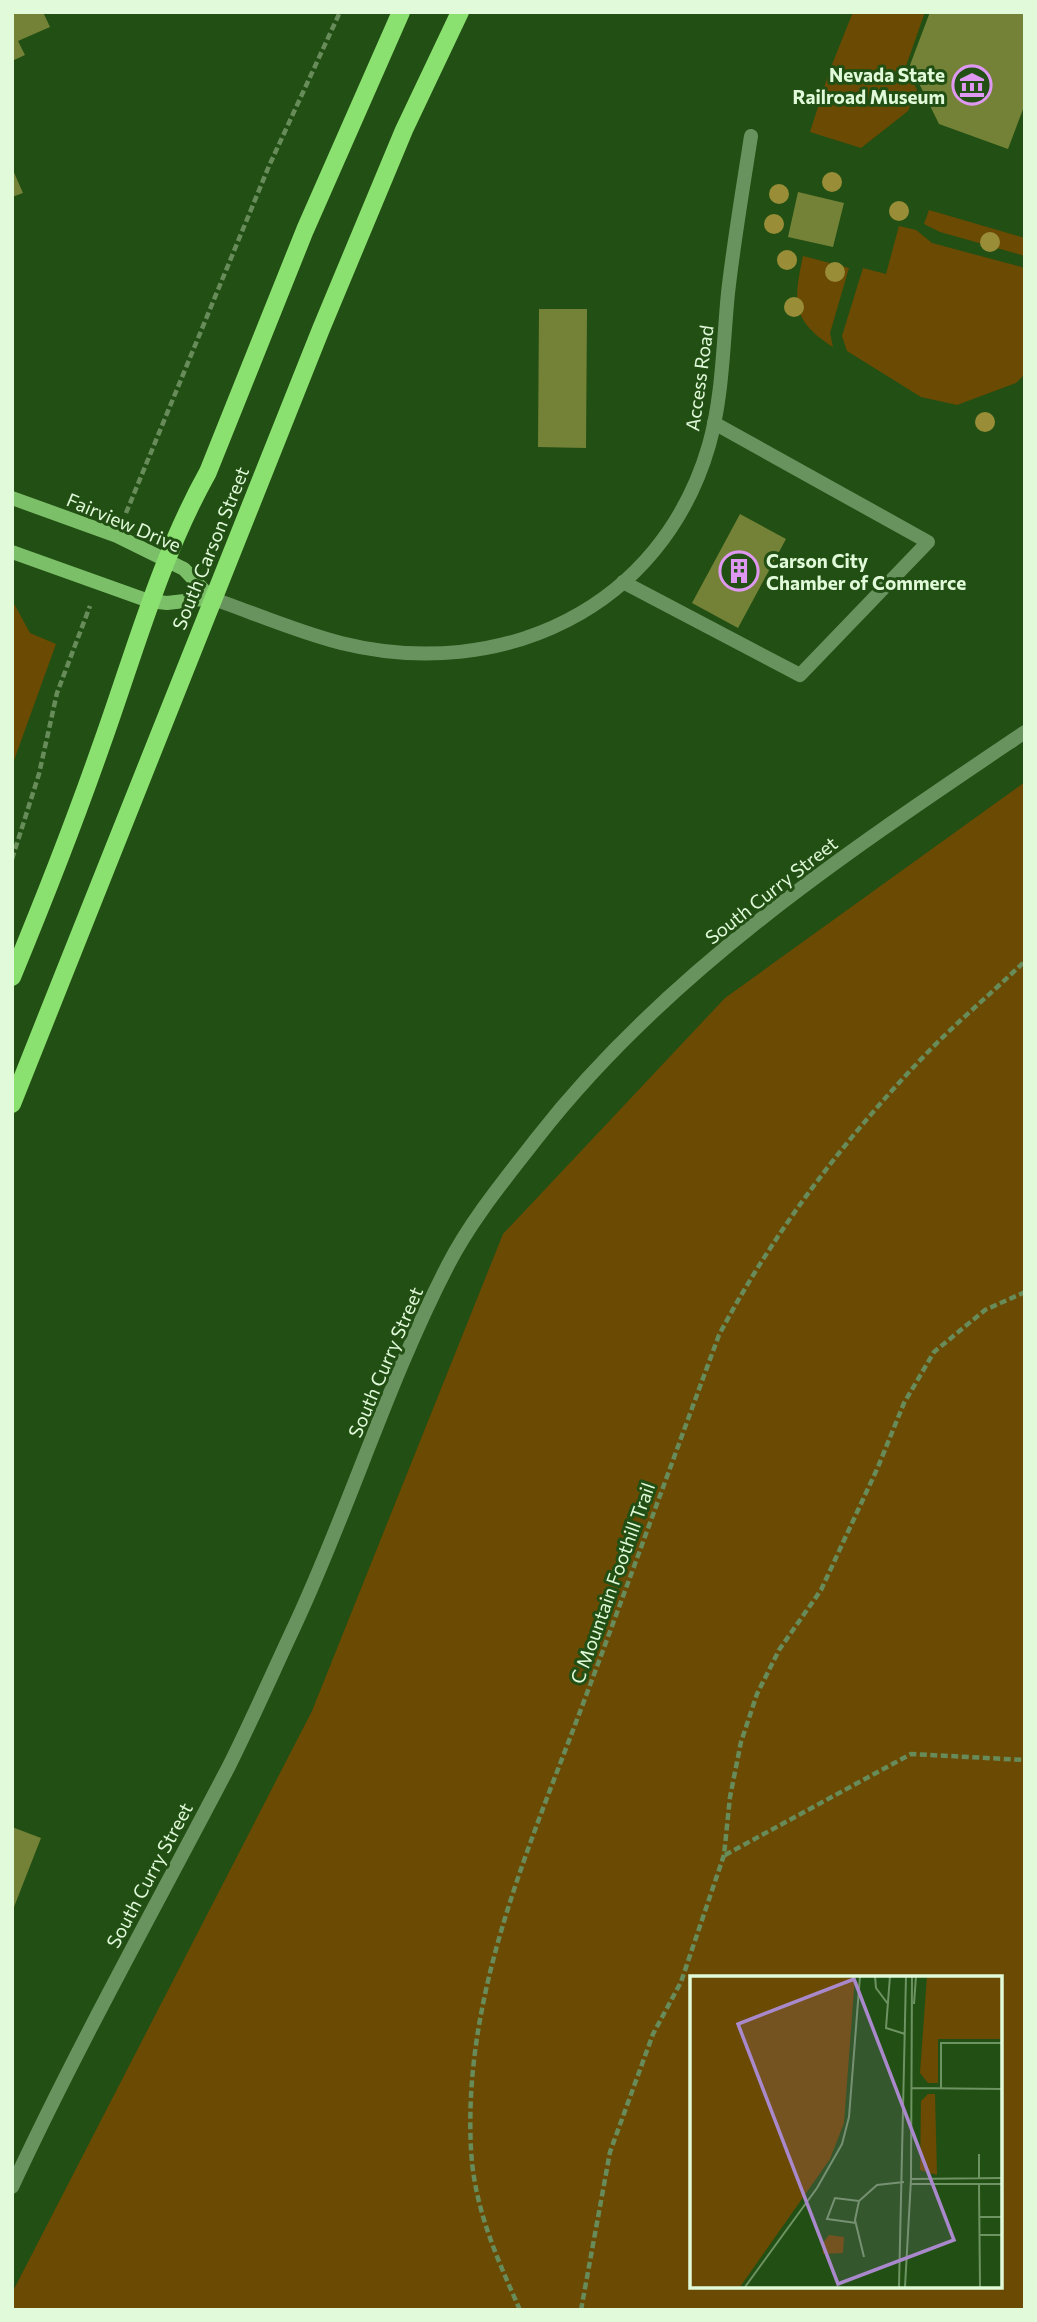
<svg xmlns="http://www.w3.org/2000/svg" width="1037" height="2322" font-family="Commissioner,sans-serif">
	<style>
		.green { fill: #6b4a04; fill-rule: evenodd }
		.building { fill: #748237 }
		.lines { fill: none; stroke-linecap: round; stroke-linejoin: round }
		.path { stroke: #678c5a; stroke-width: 4.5; stroke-dasharray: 7 3.5; stroke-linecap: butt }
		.service { stroke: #69935e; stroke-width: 14 }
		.minor { stroke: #69935e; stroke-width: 14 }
		.tertiary { stroke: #69935e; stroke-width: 14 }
		.secondary { stroke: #7cbf69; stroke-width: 14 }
		.primary { stroke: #8ae170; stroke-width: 18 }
		.tree { fill: #998d38 }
		.labels { text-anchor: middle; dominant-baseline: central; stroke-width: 6; stroke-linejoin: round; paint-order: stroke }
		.poi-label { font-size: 19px; font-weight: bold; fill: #e1fada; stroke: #224f13; text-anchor: end }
		.street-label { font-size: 19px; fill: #e1fada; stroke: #224f13 }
		.inset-road { fill: none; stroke: #6e9363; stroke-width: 2 }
		.view { fill: #a989cb; fill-opacity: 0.15; stroke: #a989cb; stroke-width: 3.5 }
		.inset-edge { fill: none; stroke: #e1fada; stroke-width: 3.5 }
	</style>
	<rect width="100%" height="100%" fill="#224f13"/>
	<!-- green -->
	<path class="green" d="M853,12H925L906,66L917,90L908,111L861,148L810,132L829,72Z
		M929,210L1025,238V256L940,232L924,224Z
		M899,226L916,230L932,243L1025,268V374L1016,383L957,405L921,397L847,351L842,336L863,268L886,274Z
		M803,256L849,268L830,333L833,347C790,320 794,300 803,256Z
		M12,600L30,633L56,644L12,766Z
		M1025,782V2310H12V2293L312,1711L503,1234L725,998ZM1000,1977V2285H692V1977Z"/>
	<!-- building -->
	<path class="building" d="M12,12H43L50,27L18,41L25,55L12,61Z
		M930,12H1025V104L1008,149L939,124L910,65Z
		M12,168L23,193L12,197Z
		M798,192L844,203L833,247L788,237Z
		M539,309H587L586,448L538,447Z
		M740,514L786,539L738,628L692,603Z
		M12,1827L41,1838L12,1912Z"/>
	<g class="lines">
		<!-- path -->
		<path class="path" d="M126,513L269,166L340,12
			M12,859L39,774L57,693L90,606
			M725,1855L911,1754L1025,1760
			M520,2310C497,2258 474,2208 471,2149C463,1999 526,1854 578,1717C626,1590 672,1462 719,1335C774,1231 846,1137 927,1053C958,1021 993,992 1025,961
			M581,2310L610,2152L653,2034L681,1982L724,1855L730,1797L741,1742L757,1694L779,1650L821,1590L878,1467L904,1403L934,1352L985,1310L1025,1292"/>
		<!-- service -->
		<path class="service" d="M623,582L800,675L928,542L714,423"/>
		<!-- minor -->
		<path class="minor" d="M211,598C254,613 297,632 341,643C502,683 662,608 709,445C723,395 723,343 728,293C734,240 743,188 751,136"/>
		<!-- tertiary -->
		<path class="tertiary" d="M12,2187C79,2043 156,1906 229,1766C252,1720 273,1672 295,1625C350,1507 388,1381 448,1265C471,1220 506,1178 537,1138C668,970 850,850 1025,732"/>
		<!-- secondary -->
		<path class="secondary" d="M12,498L117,536L184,569L211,598
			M12,552L149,601L167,603L211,598"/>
		<!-- primary -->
		<path class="primary" d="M12,977C43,902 73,826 100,749C134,655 159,560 208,472L305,230L401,12
			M12,1104L321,329L404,130L460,12"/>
	</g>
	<!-- trees -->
	<g class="tree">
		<circle cx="832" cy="182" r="10"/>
		<circle cx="779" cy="194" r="10"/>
		<circle cx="899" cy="211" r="10"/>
		<circle cx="774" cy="224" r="10"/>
		<circle cx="990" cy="242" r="10"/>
		<circle cx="787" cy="260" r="10"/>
		<circle cx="835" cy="272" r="10"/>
		<circle cx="794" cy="307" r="10"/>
		<circle cx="985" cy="422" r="10"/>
	</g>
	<!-- icons -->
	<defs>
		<g id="museum-ring" transform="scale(2.0125)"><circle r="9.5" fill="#224f13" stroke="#df98f2" stroke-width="1.5"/><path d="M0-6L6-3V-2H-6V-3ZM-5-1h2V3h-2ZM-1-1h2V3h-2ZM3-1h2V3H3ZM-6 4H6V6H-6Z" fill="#df98f2"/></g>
		<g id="building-ring" transform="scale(2.0125)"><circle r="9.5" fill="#224f13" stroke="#df98f2" stroke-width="1.5"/><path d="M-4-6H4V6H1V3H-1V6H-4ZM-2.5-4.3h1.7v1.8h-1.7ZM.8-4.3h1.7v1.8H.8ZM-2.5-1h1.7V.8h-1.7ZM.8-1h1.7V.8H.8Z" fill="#df98f2"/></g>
	</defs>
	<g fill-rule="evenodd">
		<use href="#museum-ring" x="972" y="85"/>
		<use href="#building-ring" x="739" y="571"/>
	</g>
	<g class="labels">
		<!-- poi labels -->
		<g class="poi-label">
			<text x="945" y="74">Nevada State<tspan x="945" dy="22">Railroad Museum</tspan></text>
			<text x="766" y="560" text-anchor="start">Carson City<tspan x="766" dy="22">Chamber of Commerce</tspan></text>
		</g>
		<!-- street labels -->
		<g class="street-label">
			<text transform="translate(699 378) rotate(-82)">Access Road</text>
			<text transform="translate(124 522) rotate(23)">Fairview Drive</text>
			<text transform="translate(210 548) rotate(-68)">South Carson Street</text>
			<text transform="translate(771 890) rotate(-38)">South Curry Street</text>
			<text transform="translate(385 1362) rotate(-67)">South Curry Street</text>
			<text transform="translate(612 1583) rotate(-70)">C Mountain Foothill Trail</text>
			<text transform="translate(149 1875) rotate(-62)">South Curry Street</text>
		</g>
	</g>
	<!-- overview -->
	<g transform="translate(690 1976)">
		<rect width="312" height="312" fill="#224f13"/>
		<path d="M0,0H165L154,147L140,183L50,311H0ZM237,0H311V63H248V107H238L230,97ZM238,118H245L247,199L230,194L231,125ZM139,259L154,261L153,277L133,278L132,268Z" fill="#6b4a04"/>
		<path class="inset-road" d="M185,0L186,12L198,28M200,0L196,52L215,58M224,28L226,0M221,112L312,113M251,113V67H312M289,202V178M220,203L312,202M221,208H312M289,208L290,311M289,241H312M166,247L137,243L145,222L169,225M289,259H312M174,281L165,244L169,225L187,209L214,206M55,311L127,212L152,168L159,141L170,0M209,311L216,0M215,311L221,203L222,0"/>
		<path class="view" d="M164,3L264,264L148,308L48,48Z"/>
		<rect width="312" height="312" class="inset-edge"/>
	</g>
	<!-- border -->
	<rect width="1037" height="2322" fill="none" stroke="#e1fada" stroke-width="28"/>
</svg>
